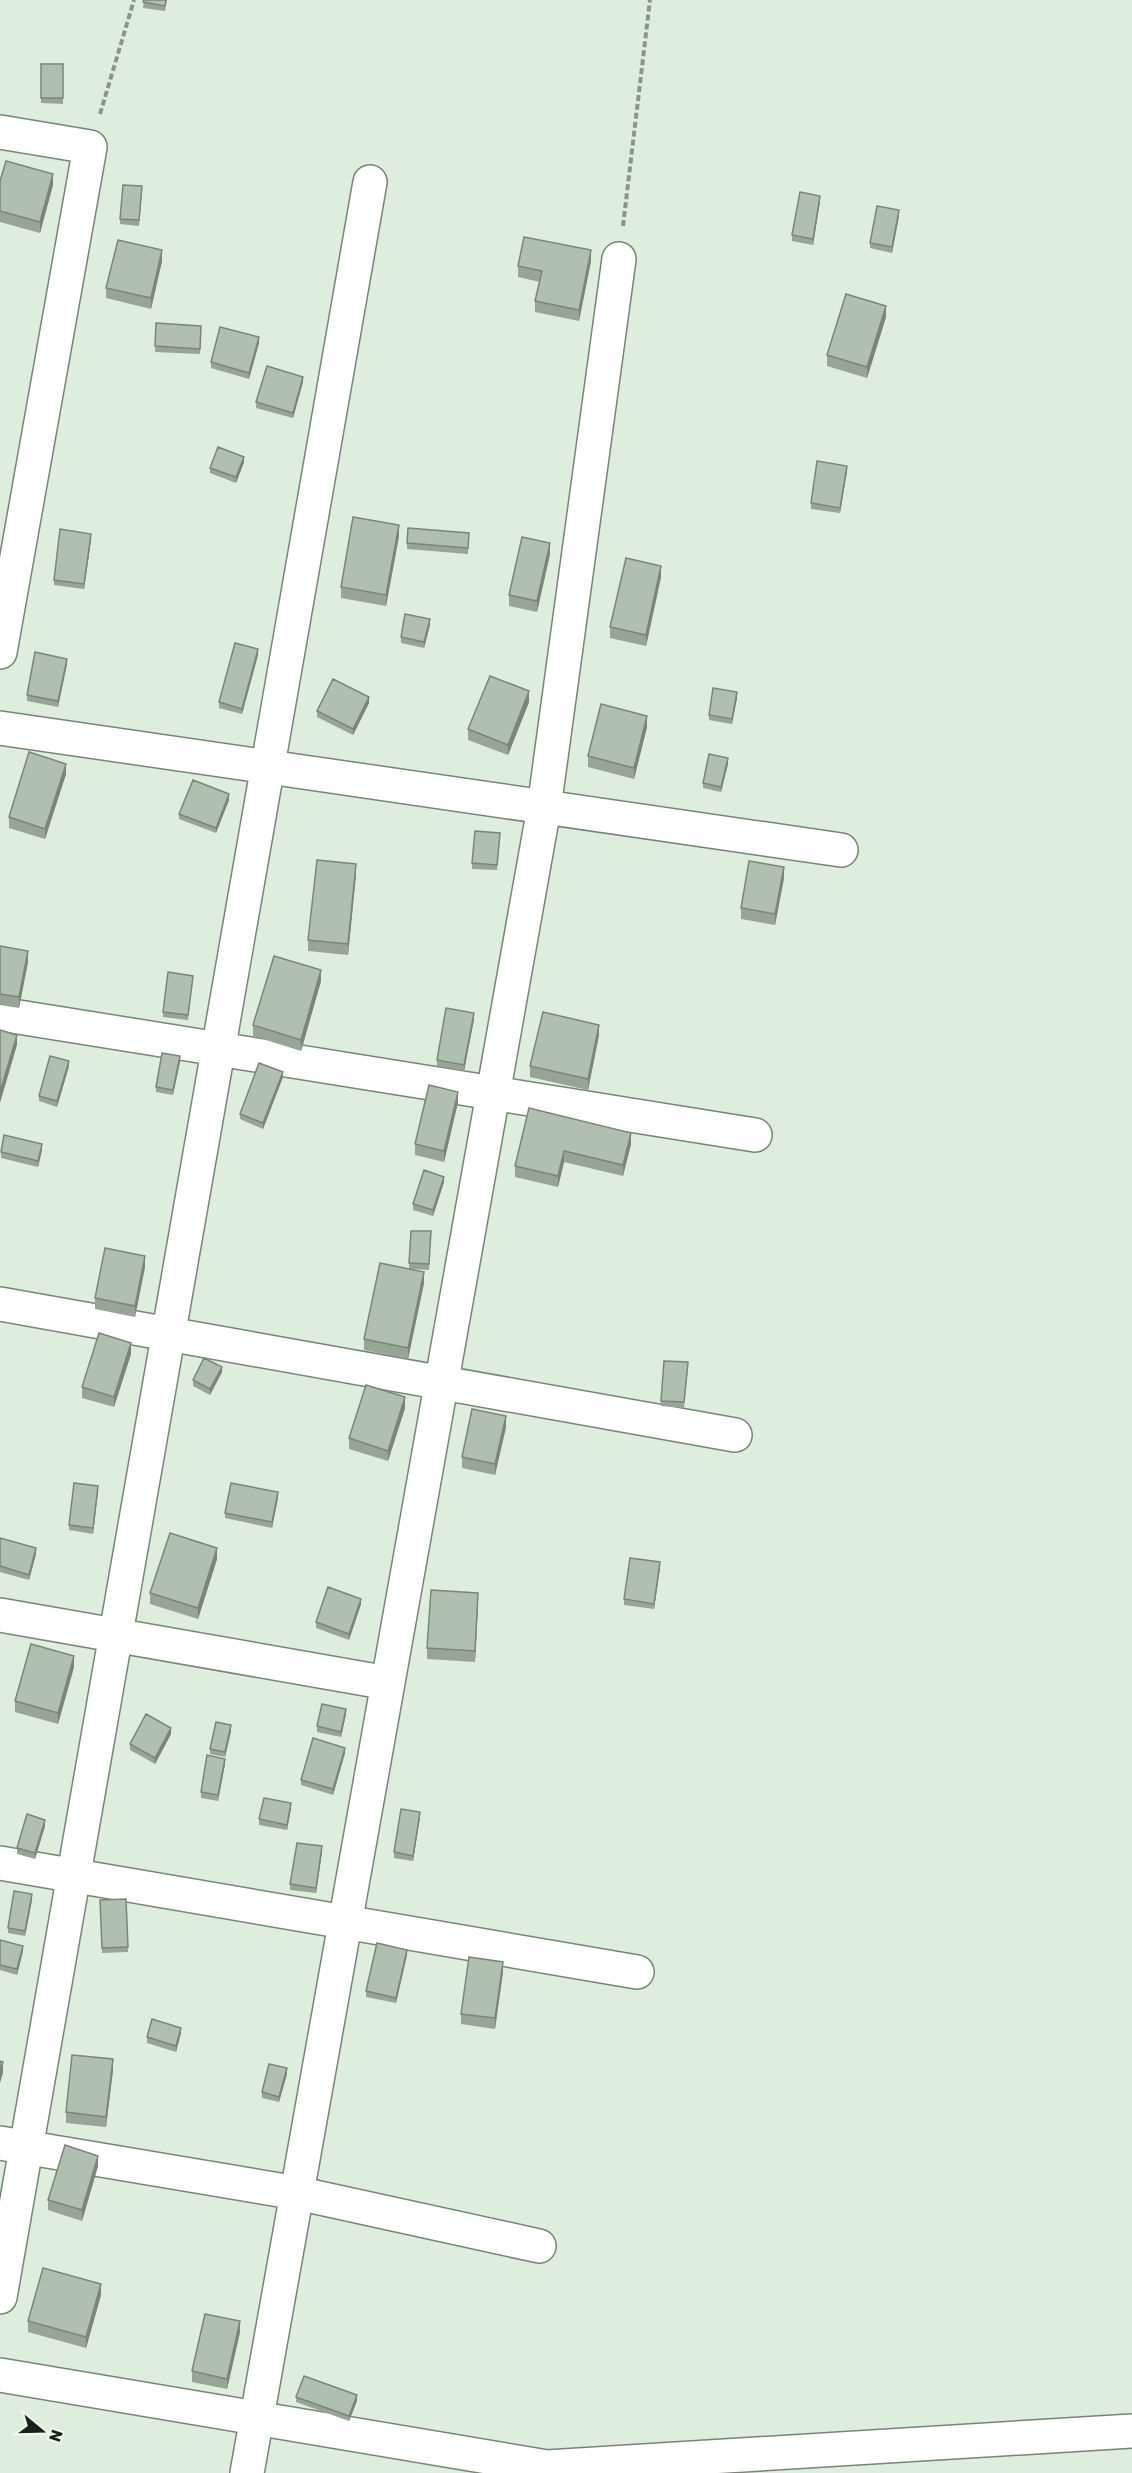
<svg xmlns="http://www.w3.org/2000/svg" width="1132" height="2473" font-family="Rubik,sans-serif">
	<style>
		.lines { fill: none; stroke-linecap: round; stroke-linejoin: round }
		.minor-casing { stroke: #768675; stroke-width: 36 }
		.path { stroke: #899688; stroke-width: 4; stroke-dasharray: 6 3; stroke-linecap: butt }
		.minor { stroke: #fff; stroke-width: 33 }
		.wall { fill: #96a596 }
		.shaded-wall { fill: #7a867a }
		.building { fill: #afc0ae; stroke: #7a867a; stroke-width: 1.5 }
	</style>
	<rect width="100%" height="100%" fill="#ddeedc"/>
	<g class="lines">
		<!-- minor casing -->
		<g class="minor-casing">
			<path id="minor" d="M0,132L90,147L0,652
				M0,728L841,850
				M0,1014L755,1135
				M0,1304L735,1435
				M0,1615L388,1683
				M0,1863L637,1972
				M0,2143L297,2193L539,2246
				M0,2297L370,182
				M0,2375L547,2467L1132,2431
				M247,2473L544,808L619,259"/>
		</g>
		<!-- path -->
		<path class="path" d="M100,114L134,0
			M623,226L650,0"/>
		<!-- minor -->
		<use href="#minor" class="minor"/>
	</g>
	<!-- wall -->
	<path class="wall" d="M144,0H167L165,11L143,8Z
		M41,64H63V104L41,103Z
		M0,181L53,185L40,233L0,222Z
		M142,192L139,226L120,224V219Z
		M820,201L813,245L792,241V235Z
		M899,216L892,253L870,248V243Z
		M162,261L151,309L106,298V288Z
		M591,261L579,321L535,312V301L540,282L518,277V266Z
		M886,317L867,378L827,366V355Z
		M156,323L201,326L200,354L155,352Z
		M259,343L249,379L211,368V362Z
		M303,382L293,418L256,408V402Z
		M244,462L236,483L210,473V468Z
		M847,471L840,513L811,509V503Z
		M469,533L468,554L407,549V543Z
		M399,536L386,606L341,598V587Z
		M91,540L84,589L54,585V580Z
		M550,554L537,612L509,606V595Z
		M661,577L646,646L610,638V627Z
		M430,625L424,648L401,643V637Z
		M258,655L242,714L219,708V702Z
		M67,664L58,707L27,701V695Z
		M737,698L732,724L709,720V715Z
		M529,702L508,755L468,740V729Z
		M369,703L353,735L317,717V711Z
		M647,727L634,779L588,767V756Z
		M728,764L721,792L703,788V783Z
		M66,774L45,839L9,828V817Z
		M229,800L216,833L179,819V814Z
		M500,838L497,870L472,869V863Z
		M356,875L348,955L308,951V940Z
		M784,878L775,925L741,919V908Z
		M0,946L28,962L19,1008L0,1005Z
		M193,981L188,1020L163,1017V1012Z
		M321,981L301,1051L253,1036V1025Z
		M474,1019L464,1071L437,1066V1060Z
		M599,1035L588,1090L530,1077V1066Z
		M180,1062L173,1095L156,1092V1087Z
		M69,1066L57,1107L39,1101V1096Z
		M283,1077L263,1129L240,1119V1114Z
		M458,1102L444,1162L415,1155V1144Z
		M631,1133V1144L623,1176L564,1162L558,1187L515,1177V1166Z
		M42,1150L38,1167L1,1158V1152Z
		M444,1182L433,1216L413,1210V1204Z
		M431,1231L429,1270L409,1269V1263Z
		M145,1267L135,1317L95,1309V1298Z
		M424,1283L408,1359L364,1350V1339Z
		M131,1354L114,1407L82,1398V1387Z
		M688,1368L684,1408L661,1406V1401Z
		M222,1372L210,1395L193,1386V1380Z
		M405,1408L388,1461L349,1449V1438Z
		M506,1427L495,1475L462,1468V1457Z
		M98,1491L93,1534L69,1530V1525Z
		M278,1498L272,1528L225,1518V1513Z
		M0,1538L36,1554L29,1580L0,1572Z
		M217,1559L198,1619L150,1604V1593Z
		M660,1568L654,1609L624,1605V1599Z
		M361,1604L349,1640L316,1628V1622Z
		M478,1604L475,1662L427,1659V1648Z
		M74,1667L58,1724L15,1712V1701Z
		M346,1714L341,1737L317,1732V1726Z
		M231,1731L225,1757L210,1754V1749Z
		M171,1734L155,1764L130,1750V1744Z
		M345,1753L333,1795L301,1785V1780Z
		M225,1764L218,1801L201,1798V1792Z
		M291,1808L287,1830L259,1825V1819Z
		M420,1817L413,1861L394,1858V1852Z
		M45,1826L35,1859L17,1854V1848Z
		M322,1852L316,1893L290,1890V1884Z
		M126,1899L128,1952L102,1953L100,1900Z
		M32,1900L25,1936L8,1933V1928Z
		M0,1940L23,1951L17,1975L0,1970Z
		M407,1955L396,2003L366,1997V1991Z
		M503,1972L495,2029L461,2024V2014Z
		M181,2033L176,2052L147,2043V2037Z
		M113,2070L106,2127L66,2123V2112Z
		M287,2074L279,2102L262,2098V2092Z
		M98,2166L82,2221L48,2210V2200Z
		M101,2295L86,2348L28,2332V2321Z
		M240,2332L227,2389L192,2382V2371Z
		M296,2397L357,2401L349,2421L296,2402Z"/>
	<!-- shaded-wall -->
	<path class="shaded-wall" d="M53,174V185L40,233V222Z
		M820,196V201L813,245V239Z
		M899,210V216L892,253V247Z
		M162,250V261L151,309V298Z
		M591,250V261L579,321V310Z
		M886,306V317L867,378V367Z
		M259,337V343L249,379V373Z
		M303,377V382L293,418V413Z
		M244,457V462L236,483V477Z
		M847,466V471L840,513V508Z
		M399,525V536L386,606V595Z
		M91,534V540L84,589V584Z
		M550,543V554L537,612V601Z
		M661,566V577L646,646V635Z
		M430,619V625L424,648V642Z
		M258,649V655L242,714V709Z
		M67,659V664L58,707V701Z
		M529,691V702L508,755V745Z
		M737,692V698L732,724V719Z
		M369,697V703L353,735V729Z
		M647,716V727L634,779V768Z
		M728,758V764L721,792V787Z
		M66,764V774L45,839V829Z
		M229,794V800L216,833V828Z
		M356,864V875L348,955V944Z
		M784,867V878L775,925V914Z
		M28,951V962L19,1008V997Z
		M321,970V981L301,1051V1040Z
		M474,1013V1019L464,1071V1065Z
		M599,1025V1035L588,1090V1079Z
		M17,1035V1045L0,1103V1092Z
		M180,1056V1062L173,1095V1090Z
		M69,1061V1066L57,1107V1101Z
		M283,1072V1077L263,1129V1123Z
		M458,1092V1102L444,1162V1151Z
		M631,1133V1144L623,1176V1165Z
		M42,1144V1150L38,1167V1161Z
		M564,1151V1162L558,1187V1176Z
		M444,1177V1182L433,1216V1210Z
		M145,1256V1267L135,1317V1306Z
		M424,1272V1283L408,1359V1348Z
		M131,1343V1354L114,1407V1397Z
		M222,1367V1372L210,1395V1389Z
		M405,1397V1408L388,1461V1451Z
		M506,1416V1427L495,1475V1464Z
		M98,1486V1491L93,1534V1528Z
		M278,1492V1498L272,1528V1522Z
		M36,1548V1554L29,1580V1575Z
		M217,1548V1559L198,1619V1608Z
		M660,1562V1568L654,1609V1604Z
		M478,1593V1604L475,1662V1651Z
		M361,1599V1604L349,1640V1634Z
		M74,1656V1667L58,1724V1713Z
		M346,1709V1714L341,1737V1732Z
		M231,1725V1731L225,1757V1752Z
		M171,1728V1734L155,1764V1758Z
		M345,1748V1753L333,1795V1789Z
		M225,1759V1764L218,1801V1795Z
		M291,1803V1808L287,1830V1825Z
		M420,1812V1817L413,1861V1856Z
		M45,1820V1826L35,1859V1853Z
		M322,1846V1852L316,1893V1888Z
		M32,1894V1900L25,1936V1931Z
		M23,1946V1951L17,1975V1969Z
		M407,1950V1955L396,2003V1998Z
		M503,1962V1972L495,2029V2018Z
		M181,2028V2033L176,2052V2046Z
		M113,2059V2070L106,2127V2117Z
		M3,2062V2073L0,2083V2073Z
		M287,2068V2074L279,2102V2097Z
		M98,2156V2166L82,2221V2210Z
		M101,2284V2295L86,2348V2337Z
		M240,2321V2332L227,2389V2379Z
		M357,2395V2401L349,2421V2416Z"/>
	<!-- building -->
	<path class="building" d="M144,0H166L165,6L143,2Z
		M41,64H63V98H41Z
		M6,161L53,174L40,222L0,211V181Z
		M123,185L142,186L139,220L120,219Z
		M800,192L820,196L813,239L792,235Z
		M877,206L899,210L892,247L870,243Z
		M524,237L591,250L579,310L535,301L542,271L518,266Z
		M118,240L162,250L151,298L106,288Z
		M846,294L886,306L867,367L827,355Z
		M156,323L201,326L200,349L155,346Z
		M220,327L259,337L249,373L211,362Z
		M267,366L303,377L293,413L256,402Z
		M218,447L244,457L236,477L210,468Z
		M817,461L847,466L840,508L811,503Z
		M353,517L399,525L386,595L341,587Z
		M408,528L469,533L468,548L407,543Z
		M60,529L91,534L84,584L54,580Z
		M522,537L550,543L537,601L509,595Z
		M626,558L661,566L646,635L610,627Z
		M405,614L430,619L424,642L401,637Z
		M235,643L258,649L242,709L219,702Z
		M35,652L67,659L58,701L27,695Z
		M490,676L529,691L508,745L468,729Z
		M333,679L369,697L353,729L317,711Z
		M713,688L737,692L732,719L709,715Z
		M601,704L647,716L634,768L588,756Z
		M29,752L66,764L45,829L9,817Z
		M709,754L728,758L721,787L703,783Z
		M193,780L229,794L216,828L179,814Z
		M475,831L500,833L497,865L472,863Z
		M317,860L356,864L348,944L308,940Z
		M749,861L784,867L775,914L741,908Z
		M0,946L28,951L19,997L0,994Z
		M274,956L321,970L301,1040L253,1025Z
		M168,972L193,976L188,1015L163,1012Z
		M446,1008L474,1013L464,1065L437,1060Z
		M543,1012L599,1025L588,1079L530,1066Z
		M0,1030L17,1035L0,1092Z
		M162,1053L180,1056L173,1090L156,1087Z
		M50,1056L69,1061L57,1101L39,1096Z
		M259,1063L283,1072L263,1123L240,1114Z
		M429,1085L458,1092L444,1151L415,1144Z
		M529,1108L631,1133L623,1165L564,1151L558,1176L515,1166Z
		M4,1135L42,1144L38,1161L1,1152Z
		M424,1170L444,1177L433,1210L413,1204Z
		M411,1231H431L429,1264L409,1263Z
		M105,1248L145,1256L135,1306L95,1298Z
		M380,1263L424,1272L408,1348L364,1339Z
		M99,1333L131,1343L114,1397L82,1387Z
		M204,1358L222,1367L210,1389L193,1380Z
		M664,1361L688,1362L684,1402L661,1401Z
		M366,1385L405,1397L388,1451L349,1438Z
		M472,1409L506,1416L495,1464L462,1457Z
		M74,1483L98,1486L93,1528L69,1525Z
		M231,1483L278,1492L272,1522L225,1513Z
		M170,1533L217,1548L198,1608L150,1593Z
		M0,1538L36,1548L29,1575L0,1566Z
		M630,1558L660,1562L654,1604L624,1599Z
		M328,1587L361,1599L349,1634L316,1622Z
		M431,1590L478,1593L475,1651L427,1648Z
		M31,1644L74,1656L58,1713L15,1701Z
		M322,1704L346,1709L341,1732L317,1726Z
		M146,1714L171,1728L155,1758L130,1744Z
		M216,1722L231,1725L225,1752L210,1749Z
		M313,1738L345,1748L333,1789L301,1780Z
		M207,1755L225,1759L218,1795L201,1792Z
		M264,1798L291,1803L287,1825L259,1819Z
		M401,1809L420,1812L413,1856L394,1852Z
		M27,1814L45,1820L35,1853L17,1848Z
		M297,1843L322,1846L316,1888L290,1884Z
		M14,1891L32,1894L25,1931L8,1928Z
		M126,1899L128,1947L102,1948L100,1900Z
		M0,1940L23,1946L17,1969L0,1965Z
		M377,1943L407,1950L396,1998L366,1991Z
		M469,1957L503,1962L495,2018L461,2014Z
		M152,2019L181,2028L176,2046L147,2037Z
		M72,2055L113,2059L106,2117L66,2112Z
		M0,2061L3,2062L0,2073Z
		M269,2064L287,2068L279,2097L262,2092Z
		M65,2145L98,2156L82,2210L48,2200Z
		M43,2268L101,2284L86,2337L28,2321Z
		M205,2314L240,2321L227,2379L192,2371Z
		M304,2376L357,2395L349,2416L296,2397Z"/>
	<!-- north arrow -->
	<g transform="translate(42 2431) rotate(109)" stroke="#eafce9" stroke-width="4.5" paint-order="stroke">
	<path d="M0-4.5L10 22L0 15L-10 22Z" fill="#192019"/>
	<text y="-9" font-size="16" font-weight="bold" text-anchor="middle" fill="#192019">N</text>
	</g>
</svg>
